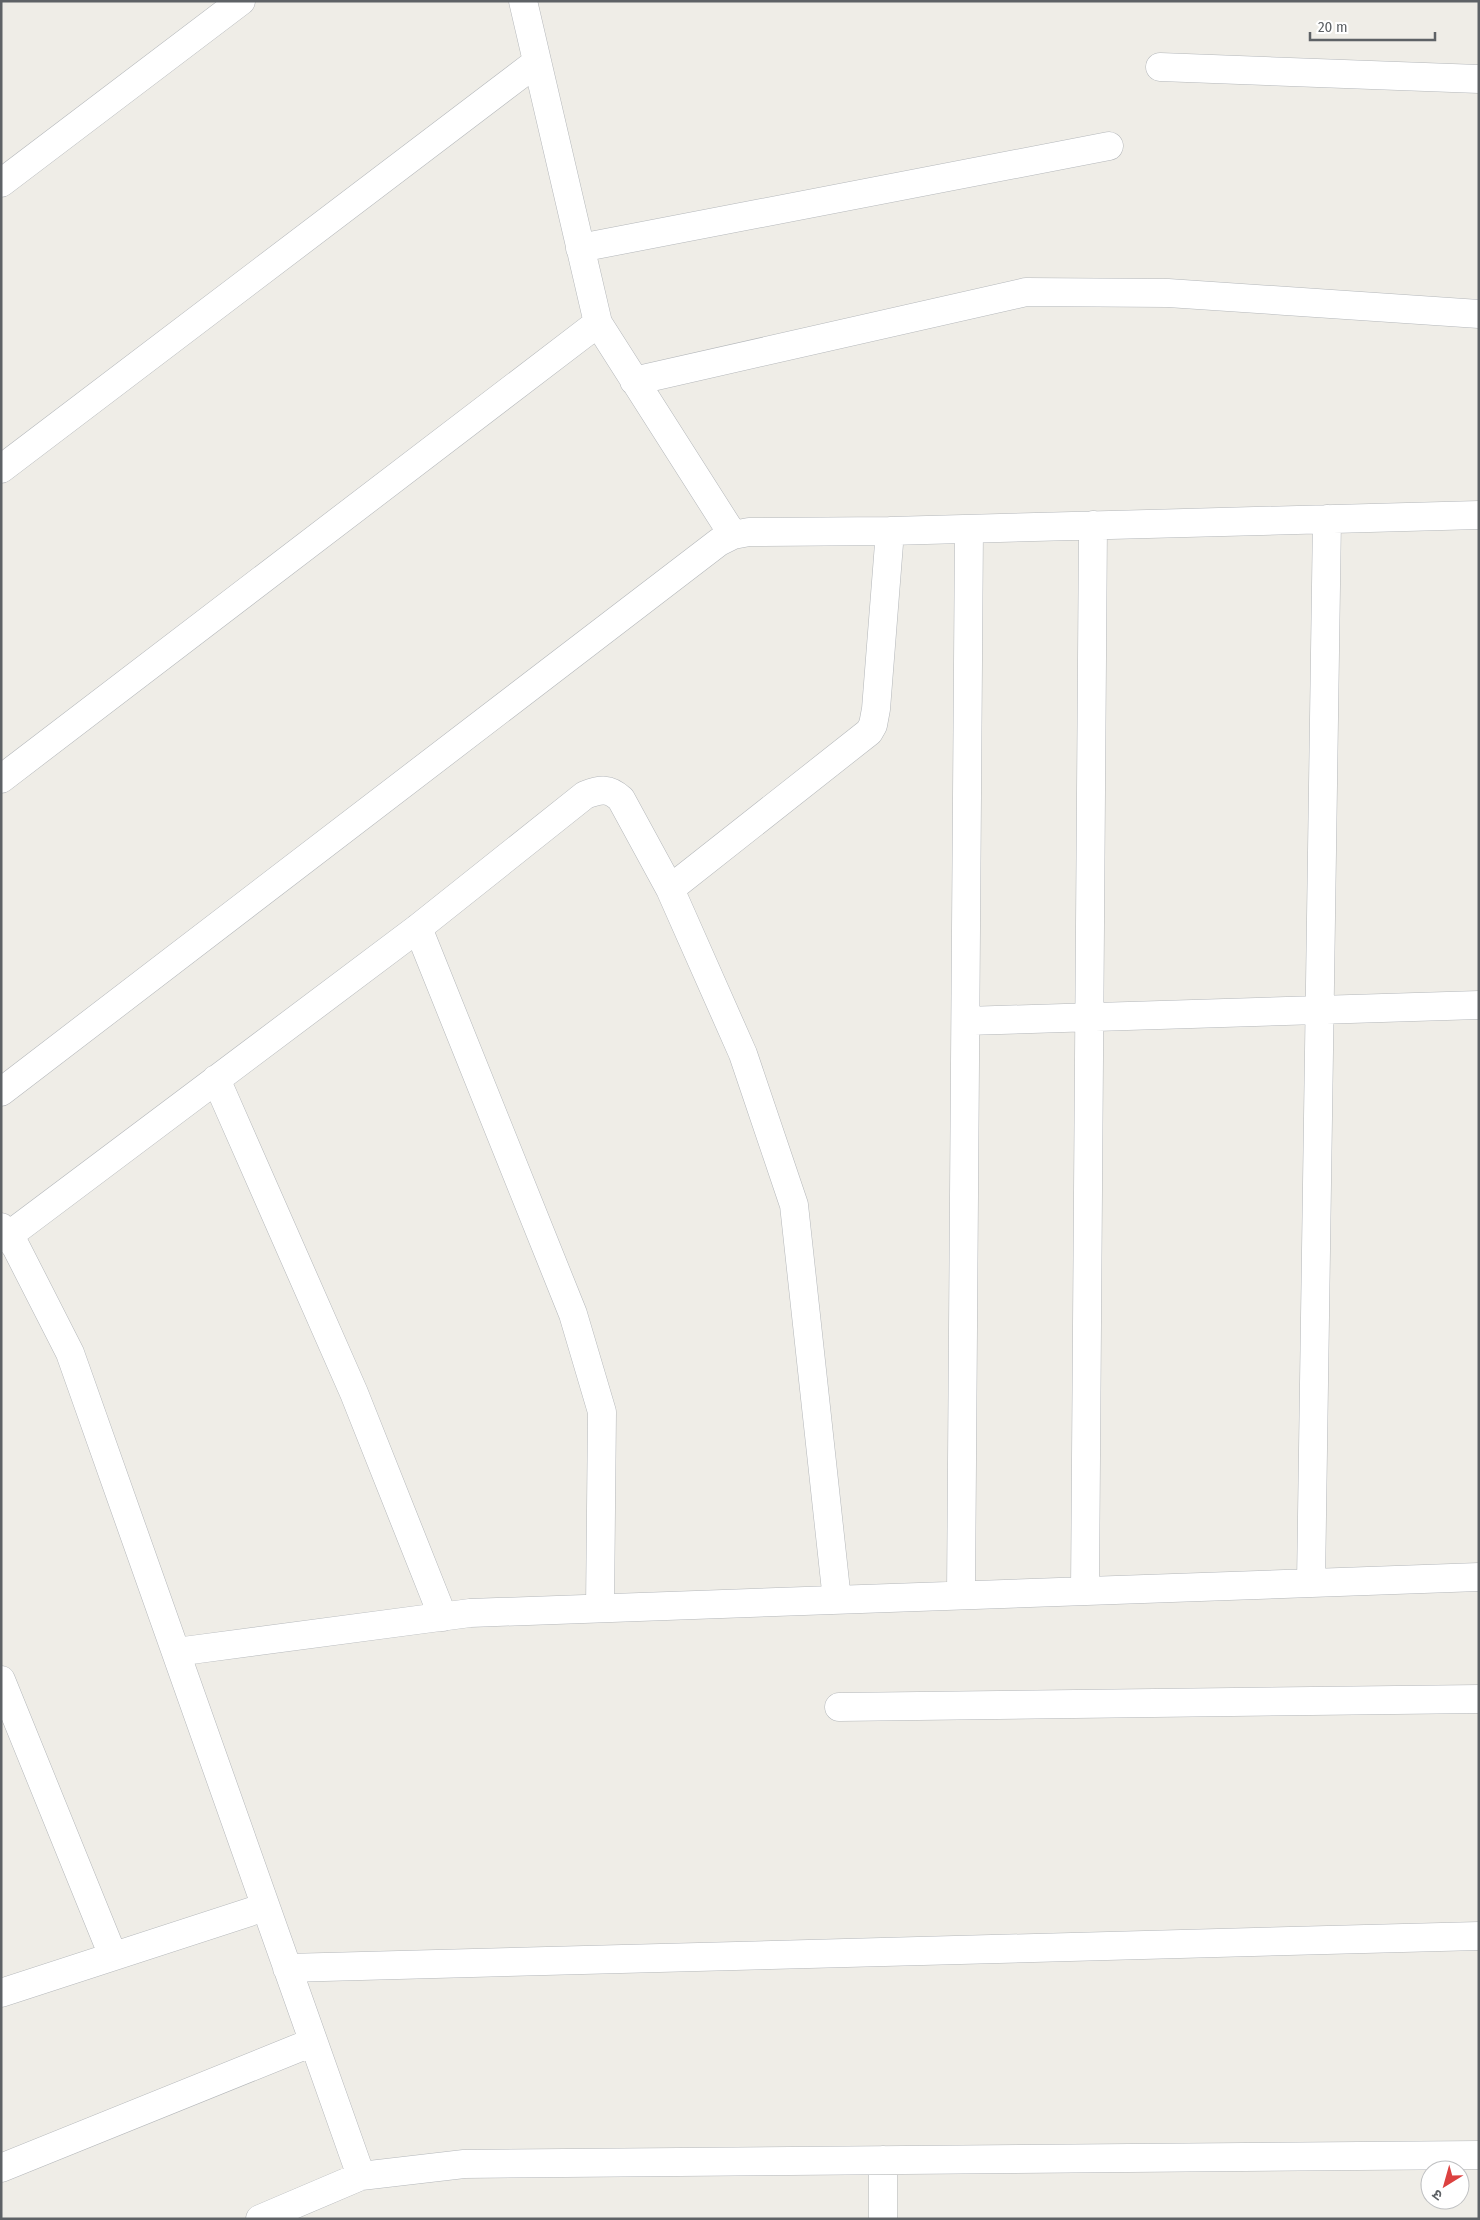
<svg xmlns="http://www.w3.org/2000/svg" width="1480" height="2220" font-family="'Fira Sans Condensed','Noto Sans Devanagari',sans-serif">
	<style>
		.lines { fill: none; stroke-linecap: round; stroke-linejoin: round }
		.minor-casing { stroke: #b4b7ba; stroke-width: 29 }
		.minor { stroke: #fff; stroke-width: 28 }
	</style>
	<rect width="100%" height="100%" fill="#efede7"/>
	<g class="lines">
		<!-- minor casing -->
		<g class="minor-casing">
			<path id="minor" d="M523,1L598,323L733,535
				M1160,67L1479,79
				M1,183L241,1
				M580,248L1109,146
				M634,381L1026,292L1168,293L1479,314
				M1,469L537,62
				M1,779L598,323
				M670,889L869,732L873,725L876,709L890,531
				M418,928L573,1314L602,1412L600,1608
				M966,1021L1479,1005
				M216,1079L354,1393L443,1617
				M1,1092L719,542L733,535L749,532L890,531L1479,515
				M1,1227L16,1247L70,1353L361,2176
				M8,1236L418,928L585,795C601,789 609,788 621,799L670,889L743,1054L794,1205L837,1600
				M1311,1583L1327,519
				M1085,1591L1093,525
				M961,1595L969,529
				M176,1652L470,1613L1479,1577
				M1,1680L113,1956
				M839,1707L1479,1699
				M287,1968L1479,1936
				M1,1993L265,1907
				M1,2168L313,2042
				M260,2219L361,2176L464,2164L1479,2155
				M883,2219V2160"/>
		</g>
		<!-- minor -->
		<use href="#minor" class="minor"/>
	</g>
	<!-- border -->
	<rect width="1480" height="2220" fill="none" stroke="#5e6266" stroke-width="5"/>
	<!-- north arrow -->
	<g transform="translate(1445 2185) rotate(217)"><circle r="24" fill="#ffffff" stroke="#bfc0c2"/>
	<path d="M0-4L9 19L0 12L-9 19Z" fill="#dc4140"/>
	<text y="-8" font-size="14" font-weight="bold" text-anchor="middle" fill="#5e6266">उ</text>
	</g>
	<!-- scale -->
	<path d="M1310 32v8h125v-8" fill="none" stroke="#5e6266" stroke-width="2.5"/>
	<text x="1318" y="32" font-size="15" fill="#5e6266" stroke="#ffffff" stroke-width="4" paint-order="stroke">20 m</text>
</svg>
